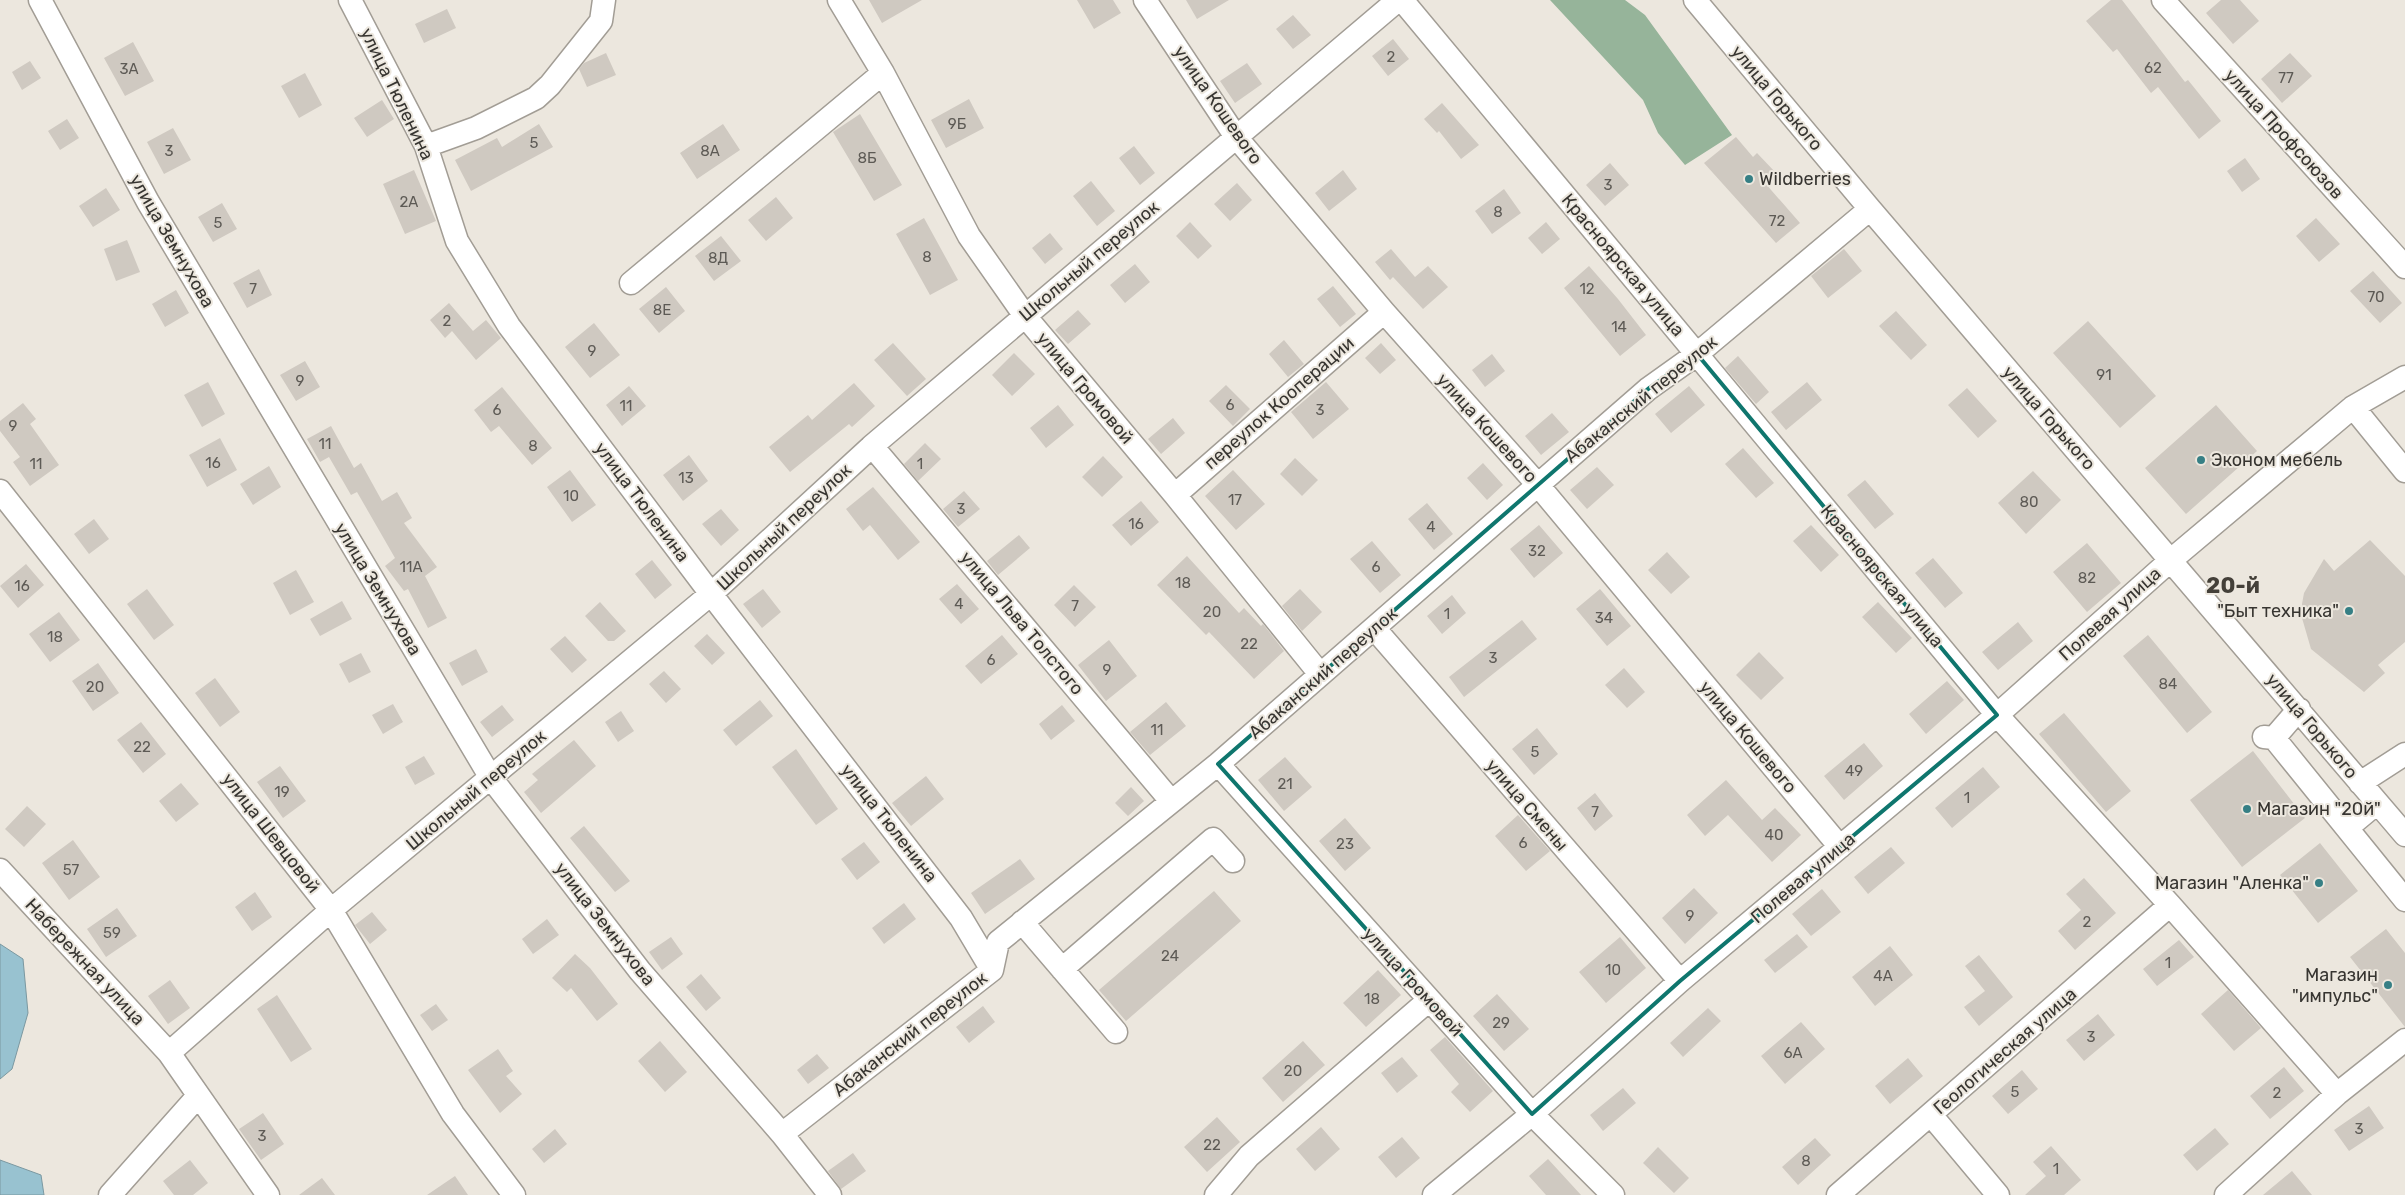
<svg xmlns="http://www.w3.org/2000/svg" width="2405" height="1195" font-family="Rubik,sans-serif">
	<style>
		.forest { fill: #96b49a }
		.water { fill: #98c2d0; stroke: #7b98a0 }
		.building { fill: #cfc9c1 }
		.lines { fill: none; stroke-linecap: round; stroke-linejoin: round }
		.minor-casing { stroke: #a29d95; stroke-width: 25 }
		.minor { stroke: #fff; stroke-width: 22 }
		.marked { fill: none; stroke: #0f766e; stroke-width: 4; stroke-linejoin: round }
		.poi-dot { fill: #367f85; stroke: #ece7de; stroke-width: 2 }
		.labels { text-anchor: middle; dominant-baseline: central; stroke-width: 4; stroke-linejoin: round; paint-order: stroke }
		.number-label { font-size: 15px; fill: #5d5a55 }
		.street-label { font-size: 18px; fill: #373531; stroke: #ece7de }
		.poi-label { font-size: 18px; fill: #373531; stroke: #ece7de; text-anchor: start }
		.district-label { font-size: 22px; font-weight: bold; fill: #444039; stroke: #ece7de }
	</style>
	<rect width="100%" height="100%" fill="#ece7de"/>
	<!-- forest -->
	<path class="forest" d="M1550,0H1625L1645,15L1732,135L1685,165L1658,133L1643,100Z"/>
	<!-- water -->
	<path class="water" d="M0,944L23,959L28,1013L12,1069L0,1079Z
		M0,1160L41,1175L44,1195H0Z"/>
	<!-- building -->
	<path class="building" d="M869,0H922L882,23Z
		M1077,0H1113L1121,13L1094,29Z
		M1186,0H1229L1197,19Z
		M2111,0H2122L2185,82L2188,80L2221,121L2199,139L2158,87L2151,93L2117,49L2113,52L2086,21Z
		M2221,0H2240L2259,21L2233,44L2206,13Z
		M447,9L456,28L424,43L415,24Z
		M1293,15L1311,35L1293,49L1276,29Z
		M1393,39L1409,59L1388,76L1372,56Z
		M133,42L154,81L125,96L104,58Z
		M606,53L616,75L587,87L579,69L584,63Z
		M2290,53L2312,76L2282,103L2261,79Z
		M30,61L41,78L22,90L12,72Z
		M1247,63L1262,84L1235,103L1220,81Z
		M305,73L322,105L299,118L281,86Z
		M969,99L984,128L946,148L931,120Z
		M382,100L394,119L367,137L354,118Z
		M1442,103L1479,145L1461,159L1439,131L1437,133L1424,119Z
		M860,114L902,185L874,201L833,132Z
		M67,119L79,138L60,150L48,131Z
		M539,124L553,147L471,191L455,160L497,138L502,147Z
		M723,124L740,150L697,179L680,153Z
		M173,128L191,160L164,174L147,142Z
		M1736,137L1753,157L1757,153L1776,173L1765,183L1800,223L1776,243L1704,163Z
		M1134,146L1155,173L1140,185L1119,158Z
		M2245,158L2260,179L2242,192L2227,171Z
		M1610,163L1629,185L1605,206L1586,185Z
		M414,170L436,221L405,234L383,184Z
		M1343,170L1357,189L1329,211L1315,193Z
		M1091,181L1115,211L1097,226L1073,196Z
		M1237,183L1252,200L1230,221L1214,204Z
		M106,188L120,210L93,227L79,206Z
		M1504,189L1521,213L1492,234L1475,211Z
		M776,197L793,218L766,241L748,220Z
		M222,203L237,229L213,242L198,217Z
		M924,218L958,280L930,295L896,234Z
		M2316,218L2340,244L2319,262L2296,236Z
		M1190,222L1212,246L1198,259L1176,236Z
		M1546,222L1560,239L1542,254L1528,238Z
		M1050,233L1063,249L1045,264L1032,248Z
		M721,236L741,261L714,281L695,256Z
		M127,240L140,272L116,281L104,249Z
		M1391,249L1415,277L1428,266L1448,287L1423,309L1393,277L1390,280L1375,262Z
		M1844,249L1862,271L1828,298L1811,276Z
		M1135,264L1150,282L1125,303L1110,285Z
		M1589,266L1618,299L1646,335L1620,356L1564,288Z
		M259,269L272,295L247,308L233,283Z
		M2373,271L2402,303L2380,323L2350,291Z
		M1333,286L1356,314L1340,327L1317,299Z
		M666,287L685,311L659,333L639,309Z
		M176,290L189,313L165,327L152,304Z
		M449,303L473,331L486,320L501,338L476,360L452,331L445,338L430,320Z
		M1078,310L1091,324L1068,344L1055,330Z
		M1896,311L1927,345L1911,360L1879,326Z
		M2088,321L2156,396L2120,428L2053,353Z
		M594,323L620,355L590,378L565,347Z
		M1284,340L1304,364L1288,377L1269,354Z
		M893,343L926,379L907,396L874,360Z
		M1381,343L1396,360L1380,374L1365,358Z
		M1014,353L1035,374L1012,396L992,375Z
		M1492,354L1505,371L1485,387L1472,370Z
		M1738,356L1769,392L1756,404L1725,368Z
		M305,361L320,387L296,401L280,375Z
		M208,382L225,414L202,427L184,395Z
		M1326,382L1349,409L1313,439L1291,412Z
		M1807,382L1822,400L1786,430L1771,412Z
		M854,383L875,406L852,427L849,424L790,472L769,447L808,415L812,420Z
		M1226,385L1250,409L1233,426L1209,401Z
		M629,386L646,406L622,426L606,405Z
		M1689,386L1705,405L1671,433L1655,414Z
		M502,387L552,448L532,465L499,426L491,432L474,410Z
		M1967,388L1997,421L1978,438L1948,405Z
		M23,403L36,419L30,424L59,465L30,486L13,462L20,457L0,431V421Z
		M1058,405L1074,425L1046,448L1030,428Z
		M2216,405L2257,451L2186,514L2145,468Z
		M1552,413L1569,432L1541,455L1525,436Z
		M1173,418L1185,433L1161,454L1148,439Z
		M331,426L354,468L361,463L382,501L397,492L412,518L404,523L437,567L425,576L447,618L428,628L408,589L404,591L385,566L395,558L357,492L351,495L329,457L320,462L307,439Z
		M220,438L237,470L207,487L189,455Z
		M925,443L941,459L918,481L904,464Z
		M1743,448L1774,483L1756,498L1725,464Z
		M689,455L708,481L683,501L663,475Z
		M1103,456L1123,477L1102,497L1082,477Z
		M1295,458L1318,480L1302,496L1280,474Z
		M1483,463L1503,485L1487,500L1467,478Z
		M269,466L281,487L253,505L240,484Z
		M1597,467L1614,485L1587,509L1570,490Z
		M570,470L596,505L572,522L547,487Z
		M1233,470L1265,504L1236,530L1205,496Z
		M2033,471L2061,500L2026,534L1998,503Z
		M1865,480L1894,514L1875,529L1847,495Z
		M873,487L920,542L898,560L870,525L863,531L846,509Z
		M964,491L980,509L958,527L943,509Z
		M1141,501L1159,522L1131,546L1112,525Z
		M1427,503L1453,534L1434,550L1408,519Z
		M721,509L739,530L721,546L702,524Z
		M94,519L109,539L89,554L74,534Z
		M1539,525L1563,553L1534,578L1510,549Z
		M1811,525L1839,555L1821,572L1793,541Z
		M1019,535L1030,548L998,575L987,561Z
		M2370,540L2405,576V642L2378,665L2385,673L2364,692L2311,649L2302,618V604L2304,593L2324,559L2334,571Z
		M1372,541L1401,575L1380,593L1350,559Z
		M2087,543L2121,583L2087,612L2053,572Z
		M1667,552L1690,577L1671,594L1648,570Z
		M1187,556L1239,613L1244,608L1261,626L1263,624L1284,651L1254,679L1209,632L1206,635L1157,585Z
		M1933,558L1963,593L1945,608L1915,573Z
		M652,560L672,585L655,599L635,574Z
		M26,564L44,585L18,608L0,586Z
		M296,570L314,602L290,615L273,583Z
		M957,584L979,609L961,624L939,599Z
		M1074,585L1096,607L1075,627L1054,605Z
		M147,589L174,625L154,640L127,604Z
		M763,589L781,612L762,628L743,604Z
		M1300,589L1322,612L1302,631L1282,606Z
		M1600,589L1631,626L1607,646L1576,609Z
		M1452,595L1466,613L1442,634L1427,616Z
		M342,601L352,619L320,636L310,619Z
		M600,602L626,631L614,641H608L585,616Z
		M1878,602L1912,638L1896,653L1862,617Z
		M59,612L80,640L50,662L29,634Z
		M1522,620L1537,639L1464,697L1449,677Z
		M2018,622L2033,641L1998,670L1982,652Z
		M707,634L725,653L712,665L694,646Z
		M1002,635L1018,654L981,684L965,666Z
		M2148,635L2212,712L2187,733L2123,656Z
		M565,636L587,660L572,673L550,649Z
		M1109,640L1137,676L1106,701L1078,665Z
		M476,649L488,672L462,686L449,663Z
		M1759,652L1784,678L1761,700L1736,675Z
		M361,653L371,672L349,683L339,664Z
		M98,663L119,693L93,711L72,681Z
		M1624,668L1645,692L1627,708L1605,685Z
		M664,671L681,689L666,703L649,684Z
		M215,678L240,712L220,727L195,693Z
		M1947,681L1964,700L1926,734L1909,714Z
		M760,700L773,716L736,746L723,730Z
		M1166,702L1186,726L1150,755L1130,732Z
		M393,704L403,722L383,734L372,715Z
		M502,705L514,720L492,737L480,722Z
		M1062,705L1075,721L1051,740L1039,724Z
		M621,711L634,731L618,742L605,722Z
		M2064,713L2131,791L2106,812L2039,734Z
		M141,722L166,754L143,773L117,740Z
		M1537,728L1558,754L1534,775L1512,749Z
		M574,740L596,766L541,813L524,792L538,780L532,774Z
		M1864,743L1883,766L1844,800L1824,776Z
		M796,749L838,809L816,825L772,767Z
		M2253,751L2305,818L2242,867L2190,800Z
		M424,756L435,774L415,785L405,767Z
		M1285,757L1312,787L1284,811L1258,780Z
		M280,766L306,801L283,818L257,782Z
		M1983,767L2000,787L1952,828L1935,808Z
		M926,776L944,799L911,826L892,803Z
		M1726,780L1762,820L1775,808L1801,835L1772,862L1728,815L1705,836L1687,815Z
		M181,783L199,804L176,822L159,801Z
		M1131,787L1144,801L1128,816L1115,803Z
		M1595,793L1613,816L1595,831L1577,808Z
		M27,806L46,824L24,847L5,829Z
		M1518,815L1550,851L1526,871L1495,836Z
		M1345,818L1371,848L1345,871L1319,841Z
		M584,826L630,881L615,892L570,838Z
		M73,840L100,877L69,900L42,863Z
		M864,842L880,862L857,880L841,859Z
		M2320,843L2358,891L2318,923L2280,875Z
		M1891,847L1905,863L1868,894L1854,877Z
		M1020,859L1035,879L985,914L971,893Z
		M2084,878L2116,913L2075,950L2058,931L2081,910L2066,894Z
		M1694,888L1718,913L1685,944L1662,918Z
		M1822,889L1841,912L1811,936L1792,914Z
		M1214,891L1241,921L1126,1021L1099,990Z
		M255,892L272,917L252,931L235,907Z
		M904,903L916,919L884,944L872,928Z
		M117,908L137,936L106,957L87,929Z
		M372,912L387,930L370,944L355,925Z
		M547,919L559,935L533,954L522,939Z
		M2386,929L2405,953V1027L2350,957Z
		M1797,934L1808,947L1775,973L1764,960Z
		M671,937L683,954L662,970L649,952Z
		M1620,937L1646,968L1606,1003L1579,972Z
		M2179,940L2194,957L2157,986L2143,969Z
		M1890,946L1913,975L1875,1006L1852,977Z
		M575,954L590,968L618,1004L597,1021L571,988L567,992L552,978Z
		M1979,955L2013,997L1979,1026L1964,1007L1985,991L1965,966Z
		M1378,970L1401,995L1366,1027L1343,1003Z
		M701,974L721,998L706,1011L686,987Z
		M170,980L190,1008L168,1024L148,996Z
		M2228,990L2261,1028L2234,1051L2201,1014Z
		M1497,994L1529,1029L1504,1051L1473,1016Z
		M277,995L312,1049L291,1062L257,1009Z
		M436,1004L448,1020L432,1031L420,1015Z
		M983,1006L995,1022L969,1043L956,1027Z
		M1708,1008L1721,1021L1683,1057L1670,1043Z
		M2098,1014L2115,1035L2084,1061L2066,1040Z
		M1801,1022L1825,1049L1785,1084L1761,1056Z
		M1445,1037L1493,1091L1470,1112L1451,1092L1459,1084L1430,1050Z
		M660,1041L687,1072L665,1092L638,1061Z
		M1303,1041L1325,1065L1283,1102L1262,1078Z
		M498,1049L513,1071L506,1076L522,1094L500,1113L468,1070Z
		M817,1054L829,1068L808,1084L797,1070Z
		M1402,1057L1418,1076L1397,1093L1381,1073Z
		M1908,1058L1923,1076L1890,1104L1875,1086Z
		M2284,1067L2304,1091L2270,1119L2250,1096Z
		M2022,1070L2038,1089L2008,1114L1992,1096Z
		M1623,1088L1636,1103L1603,1131L1590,1115Z
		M2369,1106L2384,1128L2349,1151L2334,1130Z
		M263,1113L284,1144L261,1160L239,1129Z
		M1217,1117L1240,1142L1207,1172L1184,1147Z
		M1321,1127L1340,1149L1315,1171L1296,1149Z
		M2215,1128L2229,1144L2197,1171L2183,1155Z
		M555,1129L567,1144L544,1163L532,1149Z
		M1402,1137L1420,1158L1396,1178L1378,1157Z
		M1815,1138L1831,1155L1798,1185L1782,1167Z
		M2051,1146L2081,1180L2064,1195H2025L2046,1176L2033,1162Z
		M1658,1147L1689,1178L1674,1193L1643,1163Z
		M853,1153L866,1171L841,1189L828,1171Z
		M1548,1159L1581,1195H1546L1529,1176Z
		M190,1160L208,1183L193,1195H174L163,1181Z
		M2292,1171L2312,1195H2263Z
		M455,1176L468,1195H427Z
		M322,1178L335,1195H299Z"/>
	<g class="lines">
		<!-- minor casing -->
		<g class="minor-casing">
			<path id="minor" d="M40,0L148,202L491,778L640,971L782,1134L830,1195
				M350,0L426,146L457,241L509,326L711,594L961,918L992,970
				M839,0L883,73L969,236L1025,316L1175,495L1320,674
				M1145,0L1236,137L1384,312L1538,485L1840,847
				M1402,0L1997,715L2170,905L2337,1094
				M1695,0L1870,209L2405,835
				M2163,0L2405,267
				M426,146L476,128L536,98L550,85L601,21L604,0
				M631,283L883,73
				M2353,407L2405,471
				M872,446L1171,801
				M0,491L331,910L453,1114L514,1195
				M1175,495L1384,312
				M1374,628L1680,981
				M2264,737L2274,738L2299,709
				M2274,738L2405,900
				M1218,764L1532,1114L1613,1195
				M2360,783L2405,754
				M2347,828L2377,803
				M0,870L169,1053L268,1195
				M1022,922L1116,1032
				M1062,969L1213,839L1233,861
				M169,1053L331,910L711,594L872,446L1398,0
				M1931,1115L1998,1195
				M782,1134L992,970L998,942L1218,764L1648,389L1697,354L1870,209
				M110,1195L198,1096
				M1216,1195L1249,1156L1429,1000
				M1434,1195L1532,1114L1680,981L1997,715L2171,560L2353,407L2405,377
				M1838,1195L2170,905
				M2226,1195L2337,1094L2405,1040"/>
		</g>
		<!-- minor -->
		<use href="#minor" class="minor"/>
	</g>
	<!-- marked area -->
	<path class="marked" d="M1697,354L1997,715L1680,981L1532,1114L1218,764L1648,389Z"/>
	<!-- markers -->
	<g class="poi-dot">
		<circle cx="1749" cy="179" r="5"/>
		<circle cx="2201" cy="460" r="5"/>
		<circle cx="2349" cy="611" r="5"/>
		<circle cx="2247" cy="809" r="5"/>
		<circle cx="2319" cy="883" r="5"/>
		<circle cx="2388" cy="985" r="5"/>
	</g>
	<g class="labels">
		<!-- number labels -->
		<g class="number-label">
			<text x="1391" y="57">2</text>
			<text x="2153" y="68">62</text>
			<text x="129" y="69">3А</text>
			<text x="2286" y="78">77</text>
			<text x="957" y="124">9Б</text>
			<text x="534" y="143">5</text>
			<text x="169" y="151">3</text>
			<text x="710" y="151">8А</text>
			<text x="867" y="158">8Б</text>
			<text x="1608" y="185">3</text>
			<text x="409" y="202">2А</text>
			<text x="1498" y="212">8</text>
			<text x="1777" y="221">72</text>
			<text x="218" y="223">5</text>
			<text x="927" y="257">8</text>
			<text x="718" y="258">8Д</text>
			<text x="253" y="289">7</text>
			<text x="1587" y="289">12</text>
			<text x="2376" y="297">70</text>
			<text x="662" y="310">8Е</text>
			<text x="447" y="321">2</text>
			<text x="1619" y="327">14</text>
			<text x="592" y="351">9</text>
			<text x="2104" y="375">91</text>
			<text x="300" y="381">9</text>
			<text x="1230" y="405">6</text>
			<text x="626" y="406">11</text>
			<text x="497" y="410">6</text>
			<text x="1320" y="410">3</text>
			<text x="13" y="426">9</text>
			<text x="325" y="444">11</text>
			<text x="533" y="446">8</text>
			<text x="213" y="463">16</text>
			<text x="36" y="464">11</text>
			<text x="920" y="464">1</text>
			<text x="686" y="478">13</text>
			<text x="571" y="496">10</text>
			<text x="1235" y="500">17</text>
			<text x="2029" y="502">80</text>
			<text x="961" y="509">3</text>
			<text x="1136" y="524">16</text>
			<text x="1431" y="527">4</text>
			<text x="1537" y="551">32</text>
			<text x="411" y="567">11А</text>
			<text x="1376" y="567">6</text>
			<text x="2087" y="578">82</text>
			<text x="1183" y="583">18</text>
			<text x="22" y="586">16</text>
			<text x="959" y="604">4</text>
			<text x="1075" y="606">7</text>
			<text x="1212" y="612">20</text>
			<text x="1447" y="614">1</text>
			<text x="1604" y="618">34</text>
			<text x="55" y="637">18</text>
			<text x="1249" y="644">22</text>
			<text x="1493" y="658">3</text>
			<text x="991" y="660">6</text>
			<text x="1107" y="670">9</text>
			<text x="2168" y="684">84</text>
			<text x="95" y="687">20</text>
			<text x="1157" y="730">11</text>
			<text x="142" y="747">22</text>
			<text x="1535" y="752">5</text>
			<text x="1854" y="771">49</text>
			<text x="1285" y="784">21</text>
			<text x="282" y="792">19</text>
			<text x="1967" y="798">1</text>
			<text x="1595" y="812">7</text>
			<text x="1774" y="835">40</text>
			<text x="1523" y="843">6</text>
			<text x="1345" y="844">23</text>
			<text x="71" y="870">57</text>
			<text x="1690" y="916">9</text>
			<text x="2087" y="922">2</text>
			<text x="112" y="933">59</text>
			<text x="1170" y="956">24</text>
			<text x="2168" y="963">1</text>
			<text x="1613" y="970">10</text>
			<text x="1883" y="976">4А</text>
			<text x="1372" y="999">18</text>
			<text x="1501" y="1023">29</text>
			<text x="2091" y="1037">3</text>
			<text x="1793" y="1053">6А</text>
			<text x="1293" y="1071">20</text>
			<text x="2015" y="1092">5</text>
			<text x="2277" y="1093">2</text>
			<text x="2359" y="1129">3</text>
			<text x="262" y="1136">3</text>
			<text x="1212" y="1145">22</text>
			<text x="1806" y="1161">8</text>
			<text x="2056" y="1169">1</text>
		</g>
		<!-- street labels -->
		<g class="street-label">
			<text transform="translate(397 94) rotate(64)">улица Тюленина</text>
			<text transform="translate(1777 98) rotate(50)">улица Горького</text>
			<text transform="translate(1218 105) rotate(55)">улица Кошевого</text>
			<text transform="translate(2284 134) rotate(48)">улица Профсоюзов</text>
			<text transform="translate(172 241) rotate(60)">улица Земнухова</text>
			<text transform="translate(1089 261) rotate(-40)">Школьный переулок</text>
			<text transform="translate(1623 265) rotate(50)">Красноярская улица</text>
			<text transform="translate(1085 388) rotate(50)">улица Громовой</text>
			<text transform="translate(1641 399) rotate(-39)">Абаканский переулок</text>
			<text transform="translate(1279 403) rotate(-41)">переулок Кооперации</text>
			<text transform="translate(2049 418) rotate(49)">улица Горького</text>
			<text transform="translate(1487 428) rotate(48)">улица Кошевого</text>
			<text transform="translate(642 502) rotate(53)">улица Тюленина</text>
			<text transform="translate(784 527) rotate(-43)">Школьный переулок</text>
			<text transform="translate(1882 576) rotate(50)">Красноярская улица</text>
			<text transform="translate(378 589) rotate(59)">улица Земнухова</text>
			<text transform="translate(2110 614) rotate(-42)">Полевая улица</text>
			<text transform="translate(1022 623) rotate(50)">улица Льва Толстого</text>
			<text transform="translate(1323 673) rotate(-41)">Абаканский переулок</text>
			<text transform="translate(2312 726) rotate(50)">улица Горького</text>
			<text transform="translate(1748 737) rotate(50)">улица Кошевого</text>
			<text transform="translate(476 790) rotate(-40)">Школьный переулок</text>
			<text transform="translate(1527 805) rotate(49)">улица Смены</text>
			<text transform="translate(889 823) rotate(52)">улица Тюленина</text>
			<text transform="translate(271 833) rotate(52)">улица Шевцовой</text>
			<text transform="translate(1803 878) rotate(-40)">Полевая улица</text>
			<text transform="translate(605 924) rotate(52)">улица Земнухова</text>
			<text transform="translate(85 962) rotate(47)">Набережная улица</text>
			<text transform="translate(1413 982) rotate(48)">улица Громовой</text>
			<text transform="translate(910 1034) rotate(-38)">Абаканский переулок</text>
			<text transform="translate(2005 1051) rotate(-41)">Геологическая улица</text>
		</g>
		<!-- poi labels -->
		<g class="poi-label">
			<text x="1759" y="179">Wildberries</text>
			<text x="2211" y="460">Эконом мебель</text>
			<text x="2339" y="611" text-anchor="end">"Быт техника"</text>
			<text x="2257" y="809">Магазин "20й"</text>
			<text x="2309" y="883" text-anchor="end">Магазин "Аленка"</text>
			<text x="2378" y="975" text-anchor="end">Магазин<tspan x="2378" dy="21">"импульс"</tspan></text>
		</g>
		<!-- district labels -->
		<g class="district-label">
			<text x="2233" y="585">20-й</text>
		</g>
	</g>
</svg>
